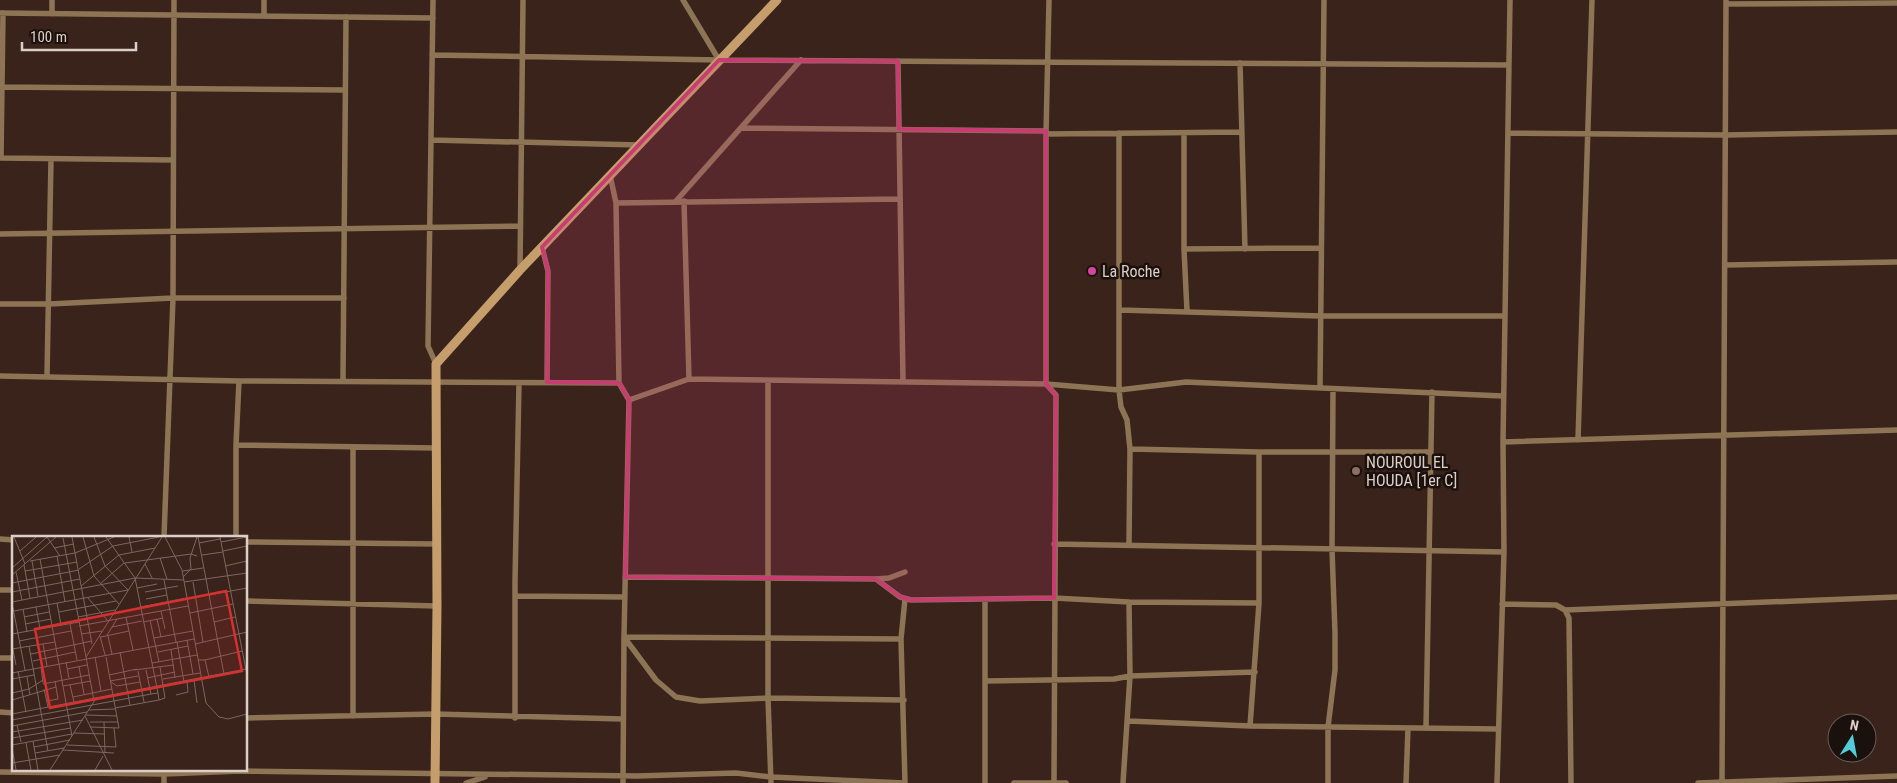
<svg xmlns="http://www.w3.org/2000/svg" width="1897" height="783" font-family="'Roboto Condensed',sans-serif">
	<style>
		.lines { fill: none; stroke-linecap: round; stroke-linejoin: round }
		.street { stroke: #8d7455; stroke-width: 5.5 }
		.secondary { stroke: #c59e6b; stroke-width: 9 }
		.marked { fill: #c83c71; fill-opacity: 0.2; stroke: #c83c71; stroke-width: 4; stroke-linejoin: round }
		.hotel-dot { fill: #d1479c; stroke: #1a100c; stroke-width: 2 }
		.education-dot { fill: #8d6e63; stroke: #1a100c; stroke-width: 2 }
		.labels { text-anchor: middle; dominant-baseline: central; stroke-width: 5; stroke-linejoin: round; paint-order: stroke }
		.poi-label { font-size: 16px; fill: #decec8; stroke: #1a100c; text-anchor: start }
		.inset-road { fill: none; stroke: #7c6760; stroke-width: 1 }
		.view { fill: #d63030; fill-opacity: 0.15; stroke: #d63030; stroke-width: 2.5 }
		.inset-edge { fill: none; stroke: #decec8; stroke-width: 2.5 }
	</style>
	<rect width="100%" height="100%" fill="#3a231b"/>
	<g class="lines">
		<!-- street -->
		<path class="street" d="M52,0V14
			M264,0V16
			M433,0L428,346L436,364
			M683,0L719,60
			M1049,0L1046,134V384L1056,395L1054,783
			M1726,4L1897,3
			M0,13L433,18
			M432,55L719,60L1509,65
			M898,61L903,382
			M1240,63L1245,249
			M0,87L345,90
			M741,128L1046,131
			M1119,133V390L1121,407L1127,420L1130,449L1129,545
			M1184,133V249L1187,311
			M1508,133L1726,135L1897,132
			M1046,134L1242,132
			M431,140L639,145
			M0,158L173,160
			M1,158L3,13
			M610,175L616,203L619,383
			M676,201L801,60
			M684,201L689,379
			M616,203L899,199
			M0,234L520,226
			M542,247L548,271L547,382
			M1184,249L1321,248
			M1725,265L1897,262
			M520,270L523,0
			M0,304H49L173,298H344
			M1120,310L1321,316H1505
			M0,376L239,381L619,383L629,400L689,379L1046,384L1119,390L1186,382L1503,396
			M47,377L51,159
			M343,380L346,17
			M768,381V698L771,783
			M1320,388L1324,0
			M1578,440L1592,0
			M1503,442L1897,430
			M236,445L436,448
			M1130,449L1259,452H1430
			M164,537L173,298L174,0
			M236,537V445L239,381
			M0,539L14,540
			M246,542L436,544
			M1054,544L1504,552
			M625,577L876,579L889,578L905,572
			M876,579L900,597L911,600L1054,598L1129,602L1259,603
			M0,590H14
			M515,596L624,597
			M246,601L437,606
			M1502,604L1556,605L1565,610L1569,618L1571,783
			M1565,610L1897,597
			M624,637L656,680L676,697L700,701L768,698L904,700
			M624,637L901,639
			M0,658H14
			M985,681L1114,679L1130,676L1255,672
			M0,712L14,713
			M353,716V447
			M246,718L435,714L623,719
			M515,718V581L519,384
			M1128,721L1250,726L1498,729
			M1250,726L1259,603V452
			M1426,728L1432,392
			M164,769V783
			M0,772L164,774L241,771L637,776L736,773L771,777L904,783
			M466,783L485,777
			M623,783L624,637L629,400
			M905,783L901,639L905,599
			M985,783V599
			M1014,783H1066
			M1123,783L1130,676L1129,602
			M1328,783V727L1335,670V633L1332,549L1333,389
			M1406,783L1408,728
			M1497,783L1504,552L1503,442L1510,0
			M1698,783L1897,776
			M1722,783L1726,0"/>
		<!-- secondary -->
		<path class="secondary" d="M435,783L437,606L436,364L520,270L777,0"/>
	</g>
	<!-- marked area -->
	<path class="marked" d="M719,60L898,61L899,129L1046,131V384L1056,395L1054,598L911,600L900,597L876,579L625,577L629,400L619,383L547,382L548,271L542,247Z"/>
	<!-- markers -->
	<circle class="hotel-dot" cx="1092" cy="271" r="5"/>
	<circle class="education-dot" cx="1356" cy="471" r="5"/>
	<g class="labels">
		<!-- poi labels -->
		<g class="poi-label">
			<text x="1102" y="271">La Roche</text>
			<text x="1366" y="462">NOUROUL EL<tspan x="1366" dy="18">HOUDA [1er C]</tspan></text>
		</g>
	</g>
	<!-- overview -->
	<g transform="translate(12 536)">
		<rect width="235" height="235" fill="#3a231b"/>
		<path class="inset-road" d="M2,1L13,28M35,1L48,20M60,1L80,108M71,1L82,40L107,68M94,1L123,42L146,157L139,158M117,1L120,16M153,1L170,34L194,167L207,181L216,183L235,178M186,1L212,138M208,1L235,139M51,2L74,121M209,6L235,1M187,7L208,3M42,12L62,8M8,15L24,1M211,15L235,10M190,19L211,16M45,20L53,66M148,22L155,43M28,23L60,200M18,25L63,17L102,1M20,25L26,60M113,27L179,18L185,20M133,28L140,42M12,29L18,62M213,30L235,25M0,32L35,1M67,33L101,10L147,1M13,35L65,26M171,35L191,32M4,36L10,64M0,39L44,1M171,41L179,33L178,22L185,1M152,44L164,106M172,46L235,37M181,46L191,106M0,47L67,34M88,48L112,27M69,50L107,19L143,12M125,52L145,48M0,56L68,43M133,56L166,50M197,59L235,52M76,62L96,85M134,63L155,59M0,66L123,42L172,44M0,67L13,134M45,67L49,89M24,71L28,93M128,71L175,62M11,73L15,96M2,75L116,54L93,30L82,1M149,75L153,93M47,76L104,65M178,77L221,68M12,81L37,76M66,81L103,74M114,81L121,114M145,83L149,101M138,84L147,126M131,86L151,82M202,86L223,81M13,88L39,83M58,88L65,124M67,90L176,70M100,91L130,85M23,94L26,109M0,98L67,86M69,98L90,95M95,99L105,83M88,100L93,119M96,100L100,118M89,101L117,95M142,102L181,95M175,104L181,138M7,105L59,95M165,106L172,146M31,108L35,130M183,108L235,96M0,109L4,129M17,110L36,215M0,113L43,106M159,114L163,142M108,116L118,169M146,116L176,110M19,118L80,105M83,121L89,155M186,124H193L197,141M193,124L230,115M21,125L63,116M54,126L57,142M140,127L185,119M29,131L31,147M67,131L72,158M55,133L75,129M122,134L162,129M6,135L14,176M126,135L132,166M0,137L182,103M97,139L125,133M15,141L18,159M135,142L163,136M0,143L22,139M151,143L188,137M182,144L185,167M98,145L126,140M99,146L105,150L128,146M31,148L77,139M58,149L62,166M51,150L79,145M32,153L36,171M0,157L17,153L31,144M164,159L176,156L175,146M61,161L100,153M0,164L44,151M147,164L153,162L148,131M35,165L46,163L43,145M82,165L74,121L150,1M103,172L147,164L146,157M77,174L103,173M0,178L234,133M74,179L105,180M73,180L100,234M0,184L139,158L134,134M78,186H106M92,186L93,217M5,189L9,206M0,190L75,176M78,191L107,192L94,121M0,196L71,184M62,197L93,198M0,202L59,192M21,205L26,234M14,207L19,234M0,209L60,198M55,209L104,211L102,192M22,211L58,204M0,212L4,234M51,214L102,217M23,217L52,212M0,227L48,219M38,234L83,164M83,234L91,220"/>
		<path class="view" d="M214,55L230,135L38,172L23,93Z"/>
		<rect width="235" height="235" class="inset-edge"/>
	</g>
	<!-- north arrow -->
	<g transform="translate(1852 738) rotate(11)"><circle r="24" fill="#1a100c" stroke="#685c57"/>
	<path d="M0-4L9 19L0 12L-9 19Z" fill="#53cbdb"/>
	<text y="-8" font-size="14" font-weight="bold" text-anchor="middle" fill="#decec8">N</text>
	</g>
	<!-- scale -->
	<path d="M22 42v8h114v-8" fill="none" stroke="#decec8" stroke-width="2.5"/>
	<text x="30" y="42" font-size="15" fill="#decec8" stroke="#1a100c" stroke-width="4" paint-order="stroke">100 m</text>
</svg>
